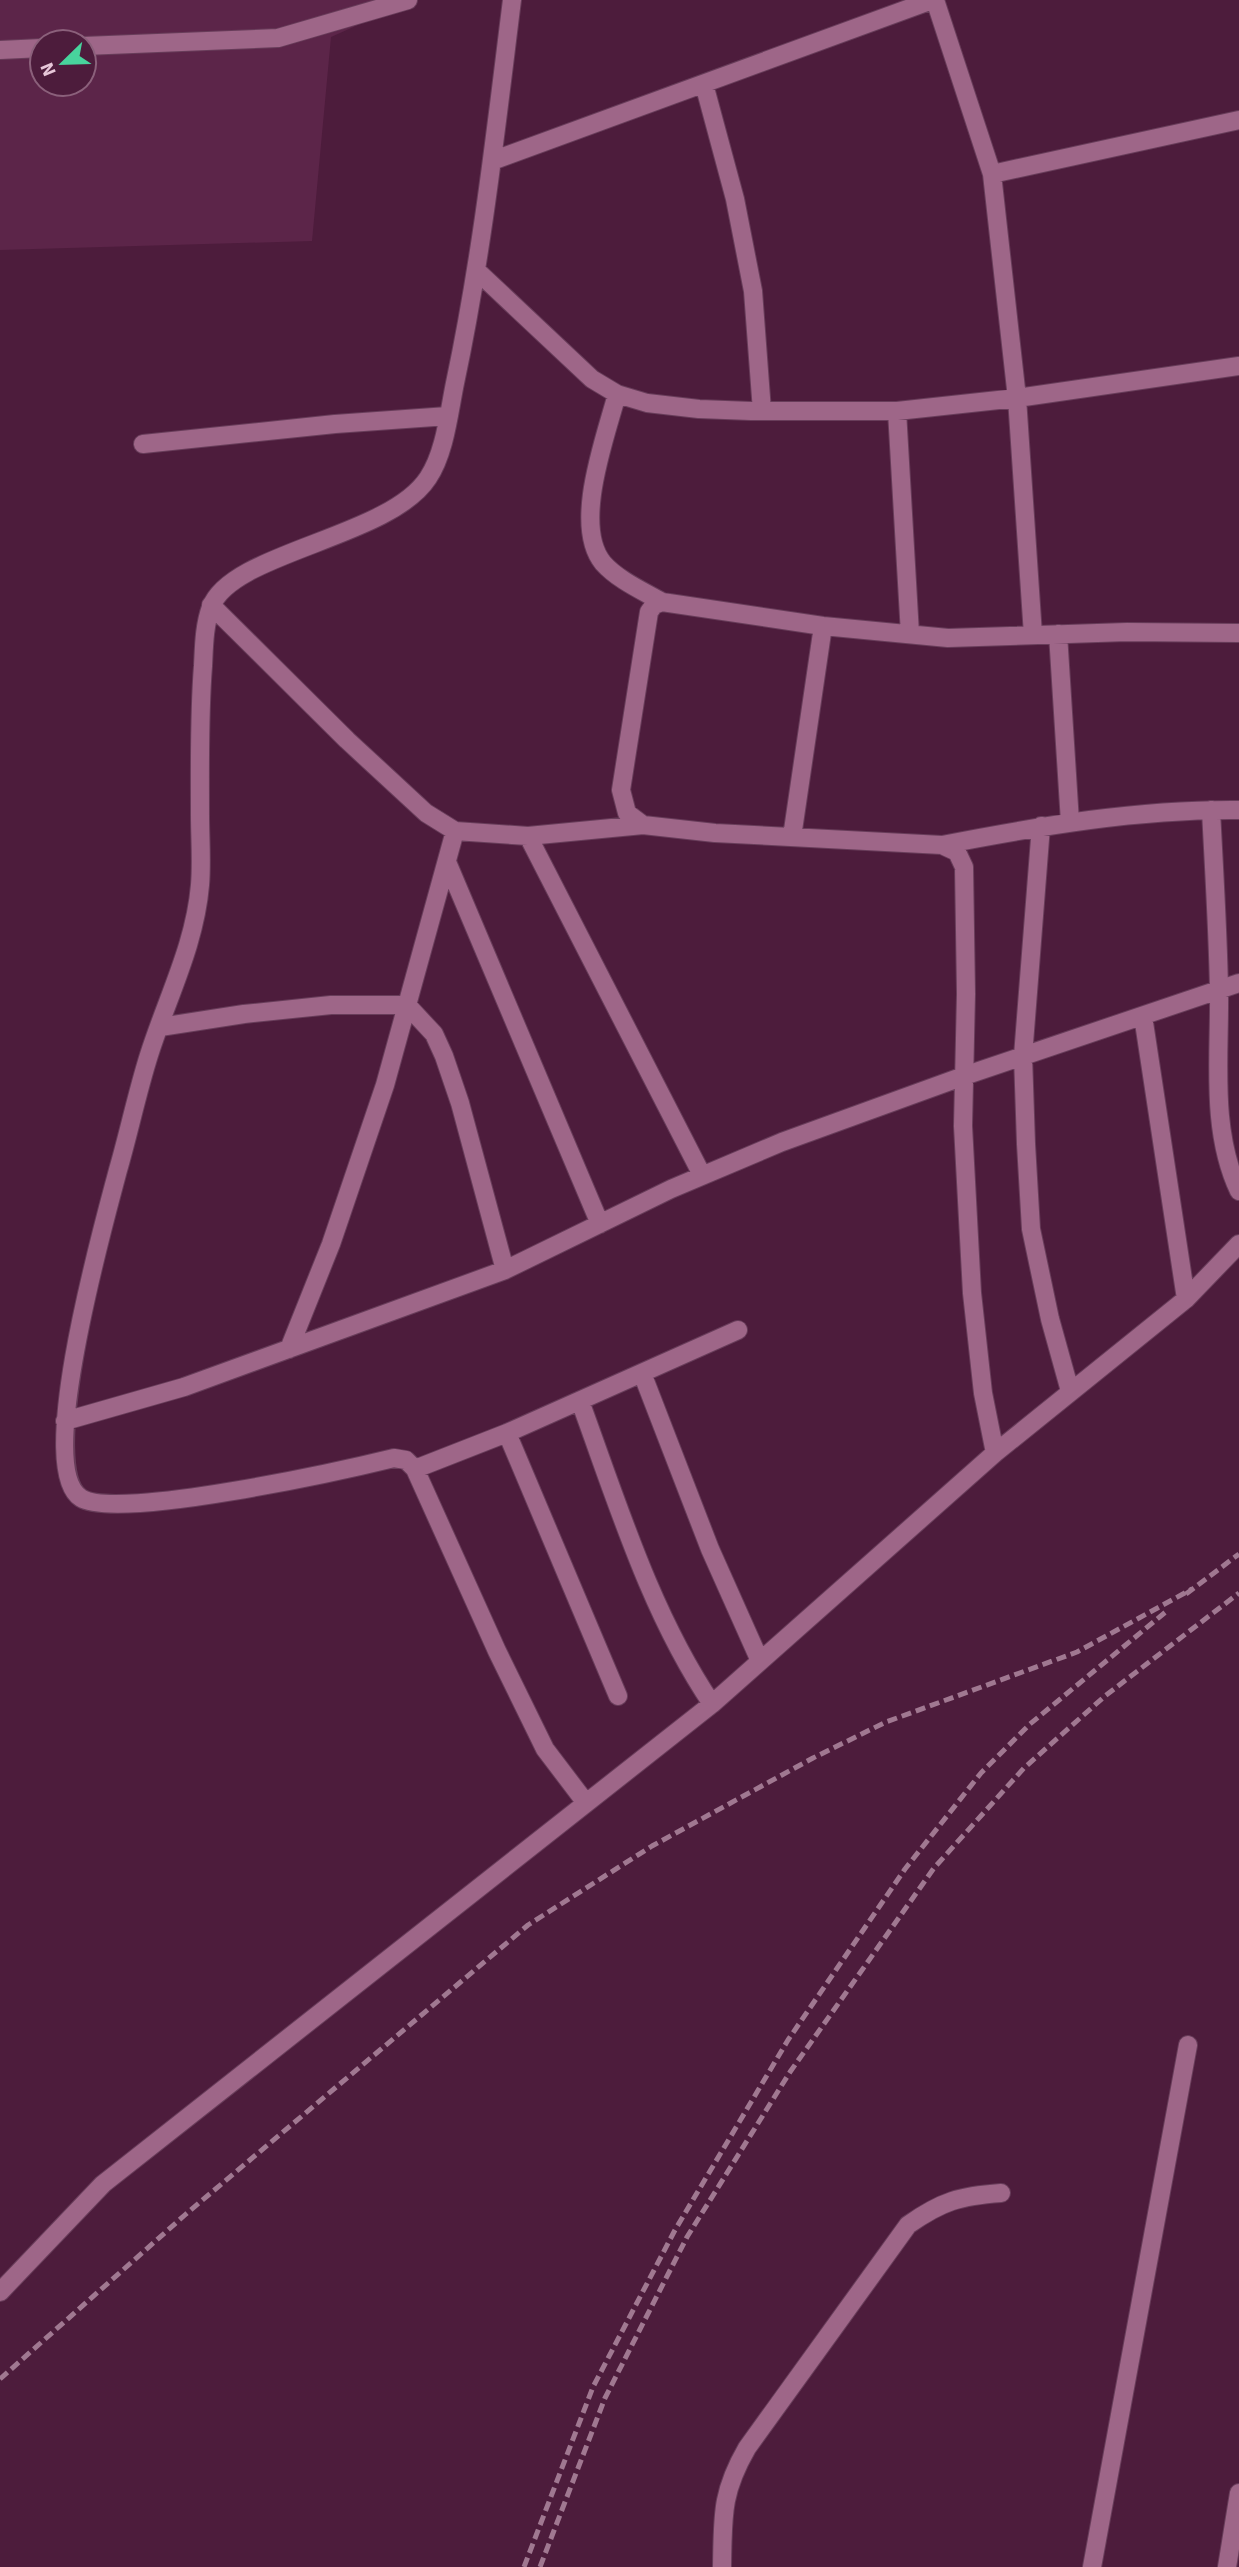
<svg xmlns="http://www.w3.org/2000/svg" width="1239" height="2567" font-family="'Source Sans 3',sans-serif">
	<style>
		.built { fill: #5c2549; fill-rule: evenodd }
		.lines { fill: none; stroke-linecap: round; stroke-linejoin: round }
		.minor-casing { stroke: #683d5a; stroke-width: 20 }
		.minor { stroke: #9e6688; stroke-width: 18 }
		.rail { stroke: #a07891; stroke-width: 5; stroke-dasharray: 10 5; stroke-linecap: butt }
	</style>
	<rect width="100%" height="100%" fill="#4d1c3c"/>
	<!-- built -->
	<path class="built" d="M0,0H414L331,37L312,241L0,250ZM42,42H84V84H42Z"/>
	<g class="lines">
		<!-- minor casing -->
		<g class="minor-casing">
			<path id="minor" d="M512,0C496,128 482,256 455,383C449,412 445,453 428,478C389,538 231,552 211,607C204,626 204,647 203,666C199,716 200,766 200,815C200,838 202,862 200,885C195,945 167,998 149,1055C137,1093 129,1132 118,1170C105,1220 34,1468 81,1498C117,1521 345,1470 394,1458L406,1460L415,1469L497,1651L545,1749L586,1803
				M935,0L992,174L1017,398L1033,635
				M84,46L278,38L408,0
				M0,50L42,48
				M704,84L735,199L753,291L762,411
				M492,161L932,0
				M992,174L1239,120
				M476,270L592,379L617,394L647,403L699,409L751,411H897L1017,398L1239,366
				M617,394C606,436 572,525 603,563C618,580 643,591 662,602
				M897,411L910,634
				M143,444L335,424L448,416
				M211,605L347,740L426,813L455,831L528,836L643,825
				M1058,634L1070,822
				M1211,810C1214,870 1218,931 1219,991C1220,1057 1210,1130 1239,1191
				M1041,826L1023,1056L1026,1144L1031,1229L1050,1319L1070,1391
				M528,836L702,1175
				M792,837L823,626
				M942,845C1040,826 1139,809 1239,810
				M447,862L600,1224
				M1143,1016L1186,1299
				M160,1027L244,1014L331,1005H407L434,1034L444,1056L460,1103L505,1270
				M289,1349L331,1244L385,1085L455,831
				M642,1373L710,1549L760,1661
				M580,1401C617,1502 651,1614 712,1704
				M65,1421L184,1387L505,1270L671,1189L782,1142L964,1076L1239,983
				M507,1433L618,1696
				M995,1453L983,1393L972,1293L963,1126L966,994L964,867L957,852L942,845L715,833L643,825L627,813L621,790L649,612L654,605L662,602L823,626L948,638L1127,632L1239,633
				M415,1469L507,1433L738,1330
				M0,2292L103,2184L712,1704L995,1453L1186,1299L1239,1244
				M722,2567C723,2516 721,2493 747,2448L908,2225C942,2201 960,2196 1001,2193
				M1092,2567L1188,2045
				M1227,2567L1239,2493"/>
		</g>
		<!-- minor -->
		<use href="#minor" class="minor"/>
		<!-- rail -->
		<path class="rail" d="M1186,1594L1239,1554
			M0,2379L186,2214L528,1925L652,1846L813,1758L886,1722L1077,1652L1192,1589
			M524,2567L593,2387L675,2230L788,2040L905,1869L981,1773L1030,1724L1168,1610
			M540,2567L605,2398L687,2237L790,2072L934,1868L1024,1768L1105,1696L1239,1593"/>
	</g>
	<!-- north arrow -->
	<g transform="translate(63 63) rotate(247)"><circle r="33" fill="#4d1c3c" stroke="#8b607b" stroke-width="2"/>
	<path d="M0-5L12 26L0 18L-12 26Z" fill="#48d49d"/>
	<text y="-10" font-size="19" font-weight="bold" text-anchor="middle" fill="#e7c7d9">N</text>
	</g>
</svg>
